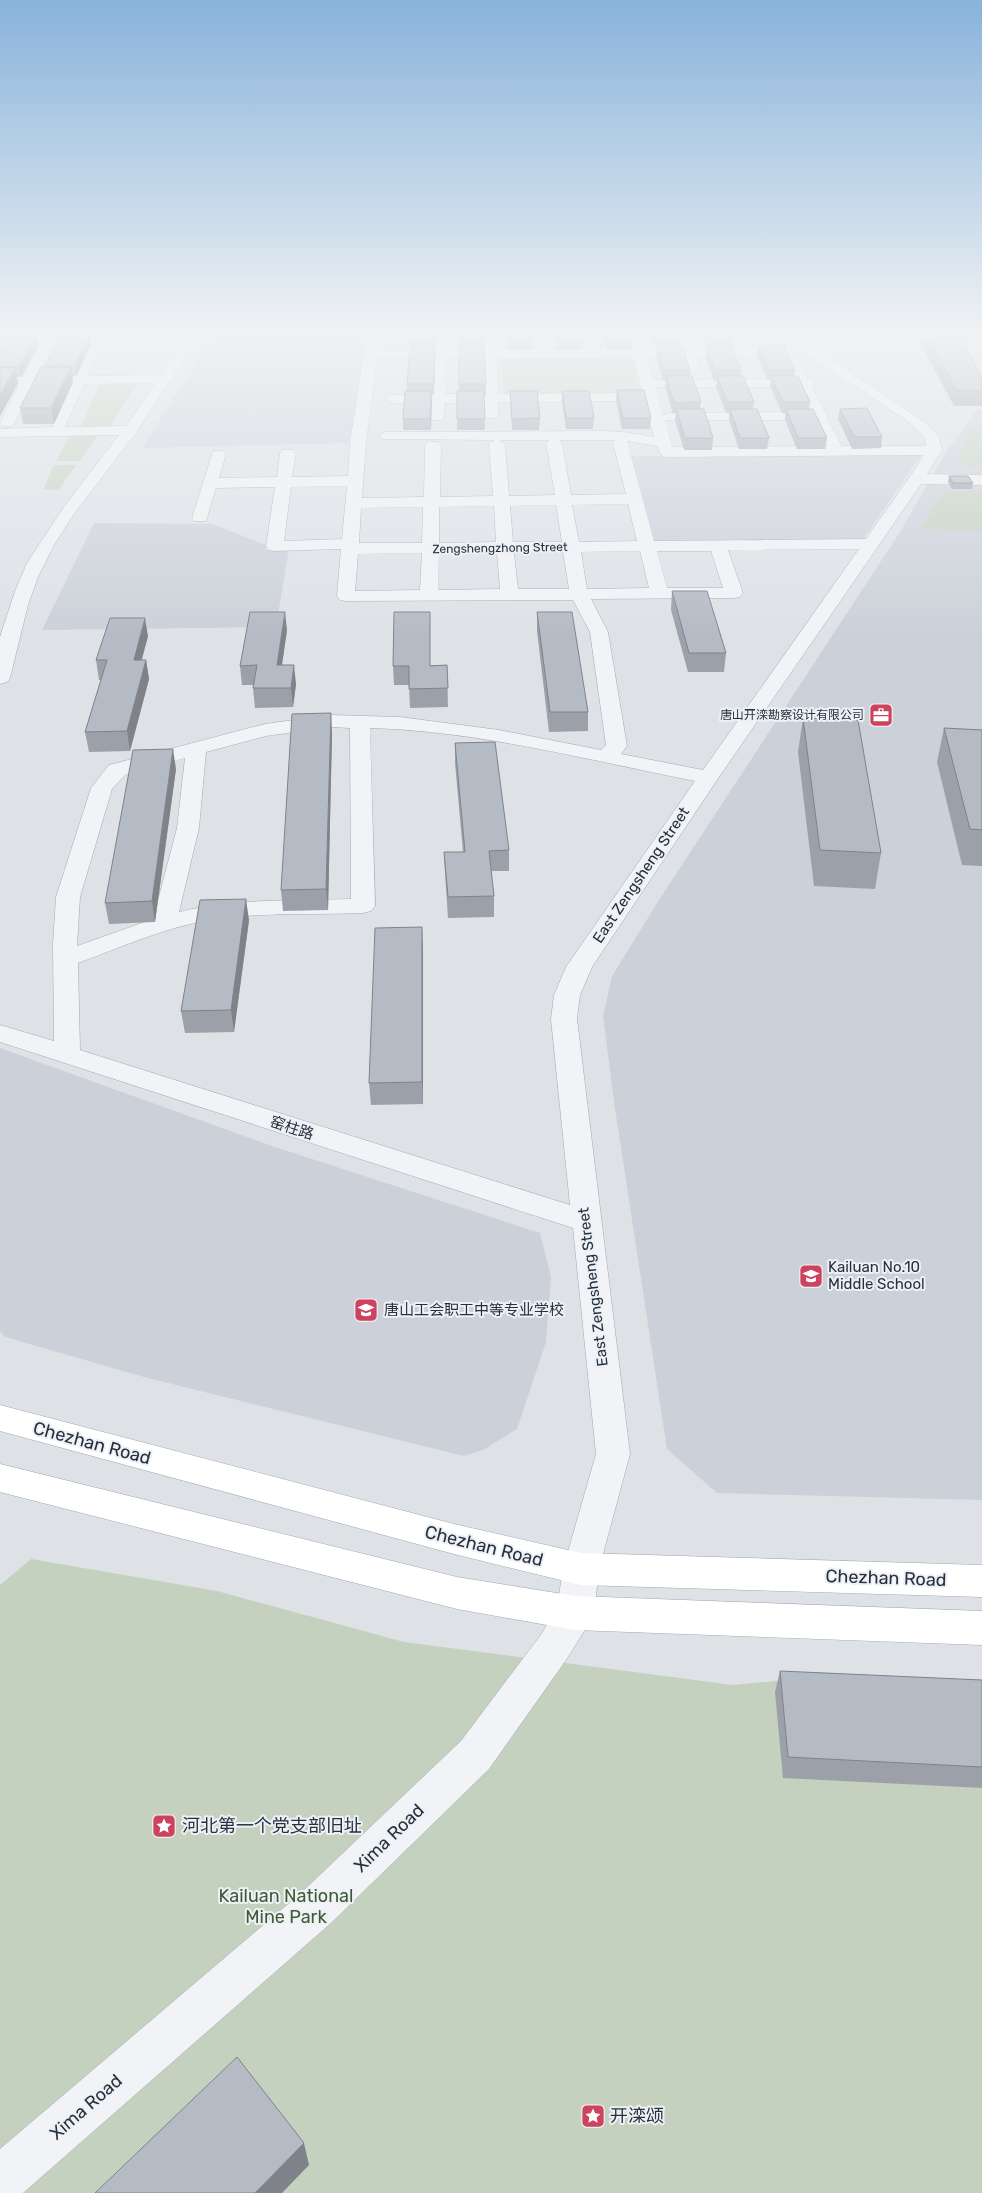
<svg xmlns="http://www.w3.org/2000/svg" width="982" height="2193" font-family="Rubik,'Noto Sans SC',sans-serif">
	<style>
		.built { fill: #ccd1d9 }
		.green { fill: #c4d1bf }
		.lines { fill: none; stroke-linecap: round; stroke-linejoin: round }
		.minor-casing { stroke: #a3a9b1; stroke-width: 1 }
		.major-casing { stroke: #9da7b3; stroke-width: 1 }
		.minor { fill: #f1f3f6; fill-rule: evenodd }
		.major { fill: #fff; fill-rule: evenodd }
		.wall { fill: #9ca1a9 }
		.shaded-wall { fill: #7f8389 }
		.building { fill: #b5bbc4; stroke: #7f8389 }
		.labels { text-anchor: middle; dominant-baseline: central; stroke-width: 4; stroke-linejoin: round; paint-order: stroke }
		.far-street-label { font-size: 12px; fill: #27313e; stroke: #edf1f5 }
		.far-poi-label { font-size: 12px; fill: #27313e; stroke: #edf1f5; text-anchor: end }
		.street-label { font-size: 15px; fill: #27313e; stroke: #edf1f5 }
		.poi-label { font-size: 15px; fill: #27313e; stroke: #edf1f5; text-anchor: start }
		.near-street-label { font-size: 18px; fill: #27313e; stroke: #edf1f5 }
		.near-poi-label { font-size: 18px; fill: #27313e; stroke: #edf1f5; text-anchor: start }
		.near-park-label { font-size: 18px; fill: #3d5a35; stroke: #edf1f5 }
	</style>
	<rect width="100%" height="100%" fill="#dee2e7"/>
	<!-- built -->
	<path class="built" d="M218,329H366L349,443L142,448Z
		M946,329H982V340H953Z
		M976,410H982V1500L717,1493L667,1449L614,1102L603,1016L612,976L659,900L900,532L945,454Z
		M922,454L862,541L650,544L629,456Z
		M94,523L212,524L266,545V550L289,549L276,627L42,630Z
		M0,1048L275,1147L540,1233L551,1277L546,1342L517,1429L483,1450L464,1456L144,1377L5,1337L0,1331Z"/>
	<!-- green -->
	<path class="green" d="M631,355L641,394L504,395L501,356Z
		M138,383L110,426L81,427L100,384Z
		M970,430H982V467L963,466L958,455Z
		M98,435L80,461H56L70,436Z
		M54,465H76L59,489L43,490Z
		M944,491H982V531L921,529Z
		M31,1559L217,1591L404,1642L733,1685L846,1674L982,1681V2193H0V1585Z"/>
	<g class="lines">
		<!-- minor casing -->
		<g class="minor-casing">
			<path id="minor" d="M192,329H204L136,433L74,514L54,545L38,577L28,605L10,678L7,682L0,684V637L15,591L27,563L63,508L119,435L0,437V429L53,427L52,425L70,384L33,385L14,423L12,426H2L0,422L19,385H0V377H23L38,347L45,343L52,347L37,376H74L87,345L94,341L101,345L87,376L161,375ZM155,383L126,426L65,427L84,384Z
				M368,329H380L378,351H433L435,329H447V350H484V329H496L497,350H536L534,329H546L549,350L588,349L584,329H596L601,349H631L626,329H638L644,349H680L674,329H686L693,349H787L796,356L808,379L813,380L815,383L811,386L828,416L827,418L842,446H926L924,437L910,423L794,346L766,329H782L804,340L927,424L939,437L942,450L927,474L982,475V485L921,484L719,777L592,967L580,995L577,1019L630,1454L599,1569L594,1613L588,1625L566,1660L489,1769L331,1923L23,2193H0V2149L301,1893L461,1741L540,1636L557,1609L563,1569L596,1454L573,1228L0,1042V1025L54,1041L53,944L56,897L91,788L109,765L265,724L330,715L400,717L499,730L601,750L606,745L590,632L573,600L346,601L340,600L337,596L341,549L275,551L269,550L266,546L275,487L216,488L206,521H194L192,518L213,451H223L226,454L219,478L277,477L280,453L283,450H293L296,453L292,477L348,476L350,443ZM779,356L785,361L794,379L653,380L646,357H683L687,370L694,374L701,370L696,357ZM633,357L643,393L498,394L497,358ZM446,358H484V394H445ZM377,359H433L431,394L392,395L385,399L392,403H430V417L432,420H442L444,417L445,403H484V415L486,418H496L498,415V402L645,401L654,437L624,432L603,431L387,432L382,433L380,436L382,439L495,440L489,444L493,496L440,497L441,445L438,442H428L425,445L424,497L362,498L366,443ZM655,387H798L810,412L669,413L663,415ZM665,420H814L827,446L672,447ZM499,440H549L546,443L555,495L509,496L505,444ZM559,440H615L613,443L626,494L571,495L562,443ZM627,441L657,446L661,455L666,457L923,455L916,468L866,539L654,541ZM347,486L342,539L284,541L291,487ZM628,504L637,541L579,542L572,505ZM556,505L562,542H513L510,506ZM494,506L496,542L439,543V507ZM423,507L422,543H359L361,508ZM859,549L703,770L621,754L627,746L608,632L591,599L734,598L740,597L743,593L728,550ZM640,551L649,588L587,589L581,552ZM657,551H711L723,588H667ZM563,552L569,589H518L514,553ZM422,553L420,590L355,591L358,554ZM439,553H497L500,589L438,590ZM330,727L350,728L351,899C293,901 236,898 179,912L199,828L206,752L266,736ZM370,728C479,731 588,760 695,781L566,967L554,995L551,1019L570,1205L80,1050L78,963C121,947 164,928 209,920C260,912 312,915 363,913L371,911L375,906ZM185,758L177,828L153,919L77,946L80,897L112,789L125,775Z"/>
		</g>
		<!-- major casing -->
		<g class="major-casing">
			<path id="major" d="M0,1405L454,1524L581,1553L982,1565V1597L581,1585L454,1554L0,1431Z
				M0,1464L457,1577L575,1596L982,1611V1645L575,1630L457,1609L0,1492Z"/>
		</g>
		<!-- minor -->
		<use href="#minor" class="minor"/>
		<!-- major -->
		<use href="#major" class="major"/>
	</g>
	<!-- wall -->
	<path class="wall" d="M436,329L434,395H431V430H403V419L407,391V384L410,348V340Z
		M459,329H484L486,384V395H484L485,430H457V391H459Z
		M507,329H532L533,340V350H508Z
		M554,329H580L582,340L581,350H557Z
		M603,329H630L633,339L632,350H607Z
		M650,329H678L681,339V346L690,370V376L701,402L700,409L713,438L712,450H684L675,420L676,413L673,414L665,387L666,381H663L656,356L657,349H656Z
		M700,329H729L733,339L732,348L741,370L740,376L754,402L753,409L769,438L767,449H739L729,420V413H726L716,387L717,381H714L705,356L706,346Z
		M922,329H955L982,377V406H954L920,343Z
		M89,335L91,345L76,376H72L73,382L54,424H23L20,408L46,367L45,366Z
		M36,336L38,346L21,377H17L18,383L0,416V350Z
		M758,346L795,370L794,376L810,402L809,409L827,438L825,449H797L785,420V413H782L770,386L771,380H768L757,356Z
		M617,390L651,418L650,429H622L616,401Z
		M510,391L540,418L539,430H512Z
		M562,391L594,418L593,429H566L562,402Z
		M840,409L882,437L881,448L852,449L838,419Z
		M949,476L973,483L972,489H952L948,482Z
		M672,591L726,653L724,672H688L671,610Z
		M537,612L588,712V731L549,732L537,631Z
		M287,630L282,665L296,684L293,707L255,708L253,688L254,685H242L240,666Z
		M148,636L142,660H146L149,679L130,751L89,752L85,732L101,680H99L96,660Z
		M447,665L448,707L410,708L409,685H394L393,666Z
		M803,718L881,853L875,889L814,886L798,752Z
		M944,728L982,730V866L962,865L937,762Z
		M332,733L328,910L283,911L281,890Z
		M455,743L509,850V871H491L494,896V917L448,918L445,873L444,852H463L455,763Z
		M176,769L155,922L109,924L105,903Z
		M249,920L234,1032L185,1033L181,1011Z
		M422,927L423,1104L371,1105L369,1083Z
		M780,1671L982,1680V1788L783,1778L775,1692Z"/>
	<!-- shaded-wall -->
	<path class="shaded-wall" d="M89,335L91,345L76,376L75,366Z
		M36,336L38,346L21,377L19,367Z
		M71,367L73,382L54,424L51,408Z
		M15,368L18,383L0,416V395Z
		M431,391L432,402L431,430L430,419Z
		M285,612L287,630L279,684L277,665Z
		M145,618L148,636L136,679L134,660Z
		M146,660L149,679L130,751L127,731Z
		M294,665L296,684L293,707L291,688Z
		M331,713L332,733L328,910L326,889Z
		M173,749L176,769L155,922L152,901Z
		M246,899L249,920L234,1032L231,1010Z
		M422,927L423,948V1104L422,1082Z
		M304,2143L309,2165L282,2193H255Z"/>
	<!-- building -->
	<path class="building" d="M411,329H435V340H410Z
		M459,329H484V340H459Z
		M507,329H532L533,340H508Z
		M555,329H580L582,340H557Z
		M605,329H630L633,339H608Z
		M653,329H678L681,339H656Z
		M704,329H729L733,339H708Z
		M923,329H955L982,377V391L956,390Z
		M61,335H89L75,366H45Z
		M8,336H36L19,367H0V350Z
		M784,345L795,370H769L758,346Z
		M657,346H682L690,370H664Z
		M706,346H731L741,370H715Z
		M410,348H435L434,384H407Z
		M459,348H484L486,384H459Z
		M41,367H71L51,408H20Z
		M0,368H15L0,395Z
		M666,376H692L701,402L674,403Z
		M717,376H743L754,402H727Z
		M771,376H798L810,402H783Z
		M617,390H644L651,418H623Z
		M405,391H431L430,419H403Z
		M457,391H484L485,419H457Z
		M510,391H537L540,418L512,419Z
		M562,391H589L594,418H566Z
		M867,408L882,437H854L840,409Z
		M676,409H704L713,438H685Z
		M730,409H757L769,438H740Z
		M786,409H813L827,438H798Z
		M949,476H968L973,483H953Z
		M672,591H707L726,653H689Z
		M250,612H285L277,665H294L291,688H253L257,665L240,666Z
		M394,612H430V666L447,665L448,688L409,689V666H393Z
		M537,612H572L588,712H550Z
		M110,618H145L134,660H146L127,731L85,732L107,660H96Z
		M331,713L326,889L281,890L292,714Z
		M803,718L858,720L881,853L820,850Z
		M944,728L982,730V830L970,829Z
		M495,742L509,850L489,851L494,896L448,897L444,852H465L455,743Z
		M173,749L152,901L105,903L133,750Z
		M246,899L231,1010L181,1011L200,900Z
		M422,927V1082L369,1083L375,928Z
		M780,1671L982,1680V1767L788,1757Z
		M237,2057L304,2143L255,2193H95Z"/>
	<!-- sky -->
	<linearGradient id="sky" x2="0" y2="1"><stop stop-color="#88b3db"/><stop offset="0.52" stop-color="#f0f2f4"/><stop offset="1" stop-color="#f0f2f4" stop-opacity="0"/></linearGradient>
	<rect width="982" height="636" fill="url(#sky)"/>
	<!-- icons -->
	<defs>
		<g id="office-square" transform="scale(1.25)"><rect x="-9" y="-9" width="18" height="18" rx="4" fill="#cd425d" stroke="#edf1f5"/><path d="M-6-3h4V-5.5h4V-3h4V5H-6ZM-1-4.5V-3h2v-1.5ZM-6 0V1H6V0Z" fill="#fff"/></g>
		<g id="school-square" transform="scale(1.25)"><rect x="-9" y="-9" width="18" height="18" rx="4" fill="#cd425d" stroke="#edf1f5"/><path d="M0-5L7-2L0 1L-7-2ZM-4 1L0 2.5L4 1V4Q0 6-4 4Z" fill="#fff"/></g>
		<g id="sight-square" transform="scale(1.25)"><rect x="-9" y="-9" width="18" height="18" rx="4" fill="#cd425d" stroke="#edf1f5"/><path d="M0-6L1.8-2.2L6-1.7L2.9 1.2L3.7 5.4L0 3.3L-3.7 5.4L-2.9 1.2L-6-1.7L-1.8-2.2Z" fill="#fff"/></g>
	</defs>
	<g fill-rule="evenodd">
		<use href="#office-square" x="881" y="715"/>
		<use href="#school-square" x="811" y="1276"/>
		<use href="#school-square" x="366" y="1310"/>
		<use href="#sight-square" x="164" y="1826"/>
		<use href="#sight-square" x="593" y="2116"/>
	</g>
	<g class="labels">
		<!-- far-street labels -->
		<g class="far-street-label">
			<text transform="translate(500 548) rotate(-1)">Zengshengzhong Street</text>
		</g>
		<!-- far-poi labels -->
		<g class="far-poi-label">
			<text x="864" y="715">唐山开滦勘察设计有限公司</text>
		</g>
		<!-- street labels -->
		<g class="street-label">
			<text transform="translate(641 875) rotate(-56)">East Zengsheng Street</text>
			<text transform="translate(292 1128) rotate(18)">窑柱路</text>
			<text transform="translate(593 1287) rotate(-97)">East Zengsheng Street</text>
		</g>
		<!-- poi labels -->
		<g class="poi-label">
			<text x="828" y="1267">Kailuan No.10<tspan x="828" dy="17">Middle School</tspan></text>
			<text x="384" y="1310">唐山工会职工中等专业学校</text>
		</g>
		<!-- near-street labels -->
		<g class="near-street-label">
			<text transform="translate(92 1443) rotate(15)">Chezhan Road</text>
			<text transform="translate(484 1546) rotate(14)">Chezhan Road</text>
			<text transform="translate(886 1578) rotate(2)">Chezhan Road</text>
			<text transform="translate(389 1838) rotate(-44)">Xima Road</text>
			<text transform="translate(86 2107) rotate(-41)">Xima Road</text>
		</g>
		<!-- near-poi labels -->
		<g class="near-poi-label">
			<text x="182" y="1826">河北第一个党支部旧址</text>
			<text x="610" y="2116">开滦颂</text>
		</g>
		<!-- near-park labels -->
		<g class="near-park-label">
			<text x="286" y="1896">Kailuan National<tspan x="286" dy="21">Mine Park</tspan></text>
		</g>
	</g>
</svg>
